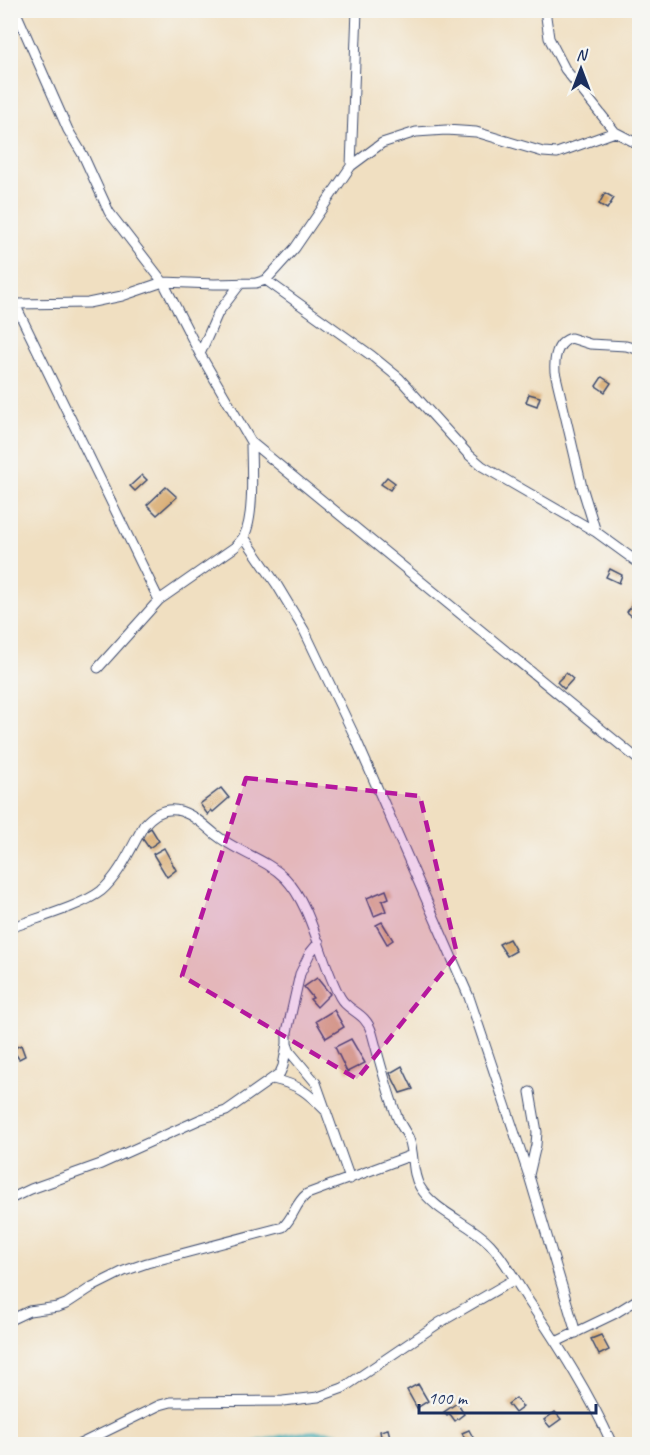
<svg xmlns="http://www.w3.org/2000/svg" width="650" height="1455" font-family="Caveat,sans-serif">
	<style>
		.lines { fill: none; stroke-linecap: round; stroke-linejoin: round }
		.stream { stroke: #43b2bd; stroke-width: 4 }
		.building { fill: #d7a86c }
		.street-casing { stroke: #3b496d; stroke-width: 11 }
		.street { stroke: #fff; stroke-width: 9 }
		.marked { fill: #b5179e; fill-opacity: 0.2; stroke: #b5179e; stroke-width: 4.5; stroke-dasharray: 12 8; stroke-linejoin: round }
	</style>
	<rect width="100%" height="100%" fill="#f6f6f2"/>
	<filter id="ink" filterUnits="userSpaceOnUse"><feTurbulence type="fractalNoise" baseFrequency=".0167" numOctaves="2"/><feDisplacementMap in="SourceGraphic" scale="12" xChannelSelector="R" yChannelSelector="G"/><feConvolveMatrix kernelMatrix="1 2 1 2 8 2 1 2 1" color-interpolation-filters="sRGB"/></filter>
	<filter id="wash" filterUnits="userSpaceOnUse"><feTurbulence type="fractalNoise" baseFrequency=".008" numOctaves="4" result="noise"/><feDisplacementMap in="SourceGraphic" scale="24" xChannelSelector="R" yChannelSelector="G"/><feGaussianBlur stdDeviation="1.35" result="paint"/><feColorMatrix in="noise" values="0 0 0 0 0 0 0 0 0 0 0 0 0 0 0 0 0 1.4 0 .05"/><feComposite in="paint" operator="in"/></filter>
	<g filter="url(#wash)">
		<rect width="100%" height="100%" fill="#f0dfc1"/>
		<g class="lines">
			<!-- stream -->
			<path class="stream" d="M640,1397L636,1414L640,1427
				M249,1444C270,1439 319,1427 339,1435C343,1437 346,1441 349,1444"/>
		</g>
		<g id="blocks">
			<!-- building -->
			<path class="building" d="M605,193L614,198L607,209L599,204Z
				M602,377L611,383L605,392L596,386Z
				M529,394L540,397L537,406L526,402Z
				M142,475L147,480L135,491L130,486Z
				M387,477L395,483L390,490L381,484Z
				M166,487L177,497L157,515L147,505Z
				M610,569L622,575L619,583L606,577Z
				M634,601L640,605V608L633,617L627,612Z
				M566,673L573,679L564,689L557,682Z
				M221,788L229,798L213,812L211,810L208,815L200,804Z
				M151,828L159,841L149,848L140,835Z
				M164,848L176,870L167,877L153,854Z
				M386,890L389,898L382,901L386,911L374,916L367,898Z
				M382,922L393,940L387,944L376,925Z
				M509,939L516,951L507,956L499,944Z
				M317,978L330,994L317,1007L310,999L313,998L304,987Z
				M334,1010L344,1027L326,1038L316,1021Z
				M351,1039L365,1063L347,1072L335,1047Z
				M21,1045L25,1056L19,1059L12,1049Z
				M402,1066L413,1089L400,1093L390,1073Z
				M601,1335L609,1350L599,1355L591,1339Z
				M418,1384L428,1401L417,1408L407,1390Z
				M516,1398L523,1407L515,1413L508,1404Z
				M457,1403L464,1414L455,1421L450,1414L447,1416L444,1412Z
				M555,1412L561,1419L550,1427L544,1420Z
				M388,1429L391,1441L382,1443L380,1431Z
				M469,1430L475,1441L467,1444L462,1433Z"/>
		</g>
	</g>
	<g filter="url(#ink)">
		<use href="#blocks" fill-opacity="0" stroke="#3b496d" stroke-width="1.5"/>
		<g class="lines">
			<!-- street casing -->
			<g class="street-casing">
				<path id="street" d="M15,10L68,130L83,155L109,212L163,282L200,354L251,442L640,761
					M545,10L549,38L565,69L615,132L640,145
					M351,166L357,10
					M266,280L372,356L399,378L468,454L482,466L596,532L640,564
					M10,294L159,600
					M16,304L88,303L122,296L163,282L214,284L256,283L266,280L295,248L351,166L382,143L416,132L446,130L476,132L543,152L557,153L615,132
					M200,354L218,313L241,283
					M596,532L582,487L555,372C554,358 556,343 571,338L590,344L626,346L640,350
					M244,537L277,585L304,630L355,737L469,997L529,1176L576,1333
					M98,668L159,600L235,547C238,543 242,540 244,536C255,516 251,465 251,442
					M10,928C34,919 82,906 101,891C120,875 132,846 144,825C170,795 193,815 216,835C237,852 266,859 285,878C313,907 320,961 340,997C348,1012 365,1011 372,1033C380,1062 387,1091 398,1119C401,1126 406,1132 409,1139C415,1155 411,1172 420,1187C436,1213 469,1222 490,1244C505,1260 516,1282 528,1300C559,1346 589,1393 612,1444
					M319,942L310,953L300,974L287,1032V1044L290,1052L316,1083L350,1179
					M273,1079C299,1085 307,1092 326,1111
					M529,1175L536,1145L537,1132L530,1092
					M10,1199L31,1189L101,1164L201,1119L226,1111L280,1073L283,1066L287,1044
					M10,1320L29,1311L58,1307L66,1304L92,1287L124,1271L147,1263L283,1227C294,1217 295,1203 307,1194L412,1155
					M556,1342L614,1314L640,1298
					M80,1444L160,1405L171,1402L283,1401L318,1397L343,1388L439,1323L515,1279"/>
			</g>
			<!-- street -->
			<use href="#street" class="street"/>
		</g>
	</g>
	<!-- marked area -->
	<path class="marked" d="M246,778L420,796L457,954L357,1079L182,976Z"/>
	<!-- margin -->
	<rect width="650" height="1455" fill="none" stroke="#f6f6f2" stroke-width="36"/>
	<!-- north arrow -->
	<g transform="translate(581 69)" stroke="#f6f6f2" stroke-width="4.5" paint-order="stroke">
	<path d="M0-4.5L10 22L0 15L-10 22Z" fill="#1b2f5e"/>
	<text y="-9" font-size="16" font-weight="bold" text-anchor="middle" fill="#1b2f5e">N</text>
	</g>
	<!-- scale -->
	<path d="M419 1404v9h177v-9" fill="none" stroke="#1b2f5e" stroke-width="3"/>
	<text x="428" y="1404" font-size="18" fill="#1b2f5e" stroke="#f6f6f2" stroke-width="4.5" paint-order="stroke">100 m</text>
</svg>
